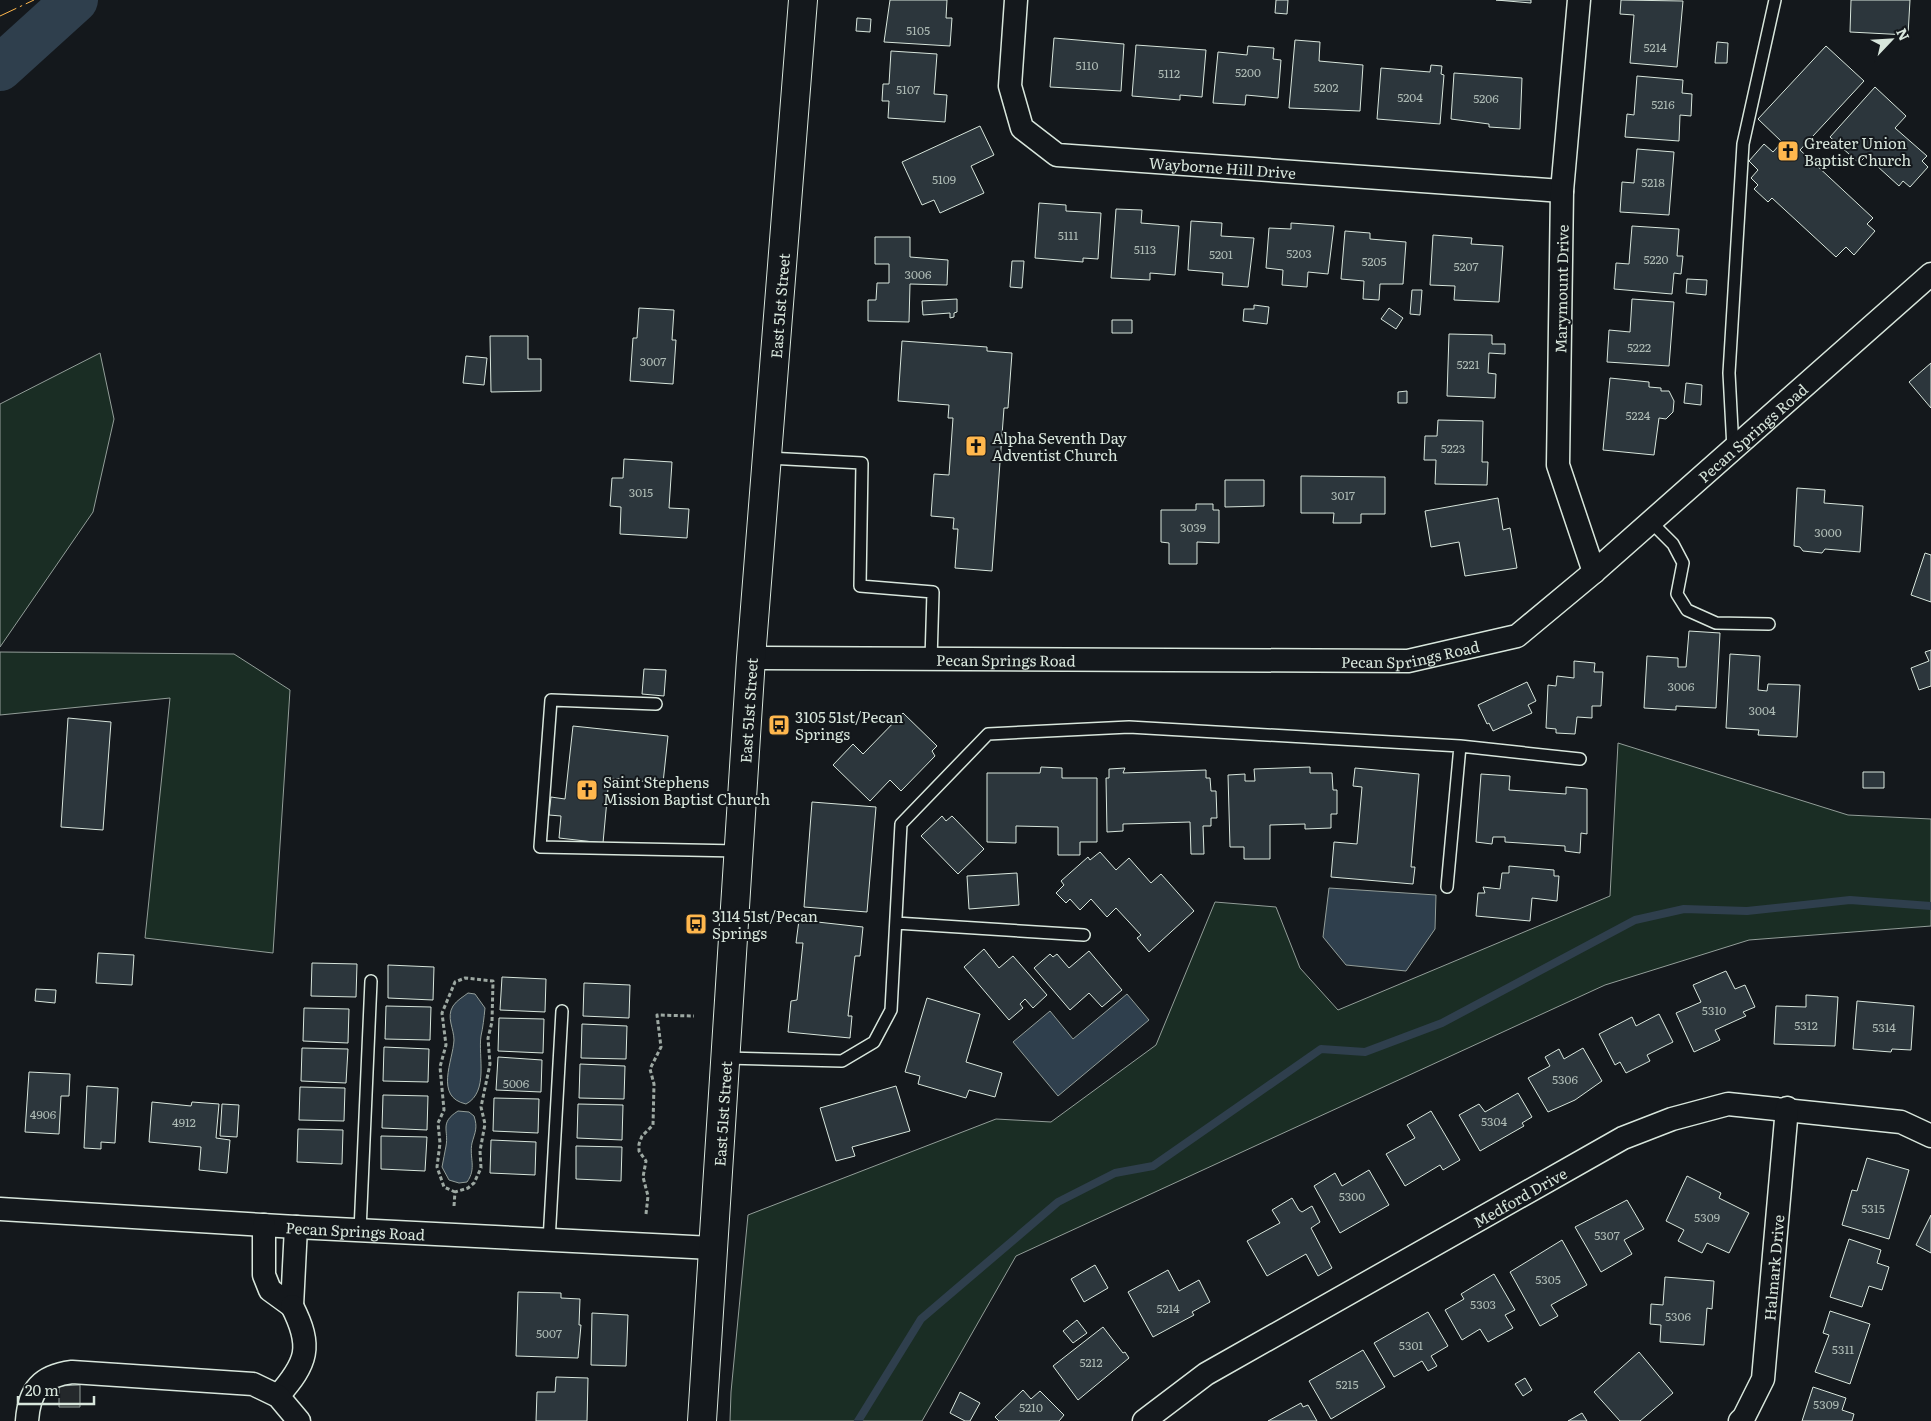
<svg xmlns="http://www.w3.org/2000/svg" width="1931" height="1421" font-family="Literata,serif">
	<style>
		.green { fill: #1a2d24; stroke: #939e99 }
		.parking { fill: #24282b; stroke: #939e99 }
		.water { fill: #2f3f4d; stroke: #939e99 }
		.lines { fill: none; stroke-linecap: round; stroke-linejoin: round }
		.stream { stroke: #2f3f4d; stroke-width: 8 }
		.river { stroke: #2f3f4d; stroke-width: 46 }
		.building { fill: #2c363c; stroke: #d8e6dc }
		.service-casing { stroke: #d8e6dc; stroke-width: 14 }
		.minor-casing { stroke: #d8e6dc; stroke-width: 25 }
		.secondary-casing { stroke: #d8e6dc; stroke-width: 30 }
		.path { stroke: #9da8a2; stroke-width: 3; stroke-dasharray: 4 2.5; stroke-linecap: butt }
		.service { stroke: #14181c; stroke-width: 11 }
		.minor { stroke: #14181c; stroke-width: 22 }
		.secondary { stroke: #14181c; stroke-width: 28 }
		.power { stroke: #ffb74d; stroke-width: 1; stroke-dasharray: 18 4 2.5 4; stroke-linecap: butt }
		.labels { text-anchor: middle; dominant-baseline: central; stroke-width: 4; stroke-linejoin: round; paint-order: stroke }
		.number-label { font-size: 12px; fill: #adbab4 }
		.poi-label { font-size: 15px; fill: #d8e6dc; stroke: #14181c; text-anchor: start }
		.street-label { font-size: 15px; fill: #d8e6dc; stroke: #14181c }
	</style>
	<rect width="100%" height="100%" fill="#14181c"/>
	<!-- green -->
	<path class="green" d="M100,353L114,419L93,512L0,647V404Z
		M0,652L234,654L290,690L273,953L145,938L170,698L0,715Z
		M1618,743L1848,815L1931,819V926L1749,940L1605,985L1016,1256L922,1421H730L731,1392L748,1215L996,1119L1051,1122L1156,1045L1215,902L1276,907L1300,968L1338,1010L1610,896Z"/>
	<!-- parking -->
	<path class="parking" d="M80,1385V1407H59V1386Z"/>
	<!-- water -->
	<path class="water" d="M1329,888L1436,895L1435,929L1406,971L1346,965L1323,937Z
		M468,993L475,994L485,1008C484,1018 483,1027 481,1036C478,1056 489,1092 466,1104C434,1097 453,1061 454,1040C454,1029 446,1017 453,1006C457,1000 463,997 468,993Z
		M1127,994L1149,1020L1058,1096L1013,1042L1050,1011L1073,1039Z
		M458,1111L469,1112L474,1116C478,1128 475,1132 472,1143C469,1158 477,1168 467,1182L459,1183L449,1180L442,1167C443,1160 445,1153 446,1146C449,1130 439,1123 458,1111Z"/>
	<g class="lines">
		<!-- stream -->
		<path class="stream" d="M858,1421L921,1319L1058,1202L1115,1173L1153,1166L1321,1049L1365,1052L1442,1023L1635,920L1684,909L1747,911L1850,900L1931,906"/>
		<!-- river -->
		<path class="river" d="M0,68L75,0"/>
	</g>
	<!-- building -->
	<path class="building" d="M890,0H947L946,18H952L950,46L884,42Z
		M1276,0H1288L1287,14L1275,13Z
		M1496,0H1531V3Z
		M1621,0L1683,1L1677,67L1630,63L1634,15L1620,14Z
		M1851,0H1910L1908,35L1850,32Z
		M857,18L871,19L870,32L856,31Z
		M1054,38L1124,44L1121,91L1050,87Z
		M1295,40L1320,42L1319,61L1363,65L1360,111L1289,108Z
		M1717,42L1728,43L1727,63H1715Z
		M1136,45L1206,50L1202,97L1180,95V100L1132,96Z
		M1248,46L1274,48L1273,59L1281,60L1278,98L1246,95L1245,105L1213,103L1218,52L1247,55Z
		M1826,46L1864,81L1800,150L1873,218L1867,224L1875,231L1854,255L1846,247L1836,257L1772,198L1768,202L1754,189L1758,185L1751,178L1758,170L1749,161L1764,144L1773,152L1782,142L1758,119Z
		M891,51L937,54L934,94L947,95L945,122L888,118L889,101H882L883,84H889Z
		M1431,65L1442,66L1441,74L1444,75L1440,124L1377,119L1381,68L1430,72Z
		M1454,73L1522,78L1520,129L1489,127V124L1451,119Z
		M1637,76L1683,80L1682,93L1692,94L1691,116L1680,115L1679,141L1625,137L1627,114L1634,115Z
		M1875,87L1906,116L1895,128L1927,156L1922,161L1928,167L1910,187L1903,181L1899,186L1866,156L1859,163L1830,137Z
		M980,126L994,155L971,166L984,193L940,213L934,200L922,205L902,162Z
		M1637,149L1674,152L1669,215L1620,212L1622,182L1634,183Z
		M1039,203L1066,205V211L1101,213L1098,259L1083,258V262L1035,258Z
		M1116,209L1142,210L1141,223L1179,226L1175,275L1150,273V280L1111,278Z
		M1191,221L1222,223L1221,236L1254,238L1248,287L1222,285L1223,273L1188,270Z
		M1291,223L1334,226L1328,274L1308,272L1307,287L1282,285L1283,270L1266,268L1269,228L1291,229Z
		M1632,226L1679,229L1677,256H1683L1681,274L1674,273L1672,294L1614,289L1616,263L1629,264Z
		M1345,231L1370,233V239L1406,242L1403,284H1380L1379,300L1363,299L1364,281L1341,279Z
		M1433,235L1472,238L1471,244L1503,246L1499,302L1454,300L1455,286L1430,285Z
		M875,237H910V257L948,260L947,285L910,284L909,322L868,321V300H876L877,283H889V264H875Z
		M1012,261H1024L1022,288L1010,287Z
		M1687,279L1707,280L1706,295L1686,293Z
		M1412,290H1422L1420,315L1410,314Z
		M957,299V312L954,313V317L950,318V313L923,315L922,301Z
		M1632,299L1674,302L1669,366L1607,362L1609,330L1630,332Z
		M1254,305L1269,307L1267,324L1243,321L1244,309H1254Z
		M639,308L674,310L672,340H676L673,384L630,381L633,338H637Z
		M1389,308L1403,318L1396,329L1381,319Z
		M1112,320H1132V333H1112Z
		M1449,334L1492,335V344H1505V354L1489,353L1488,373L1496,374L1495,398L1447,396Z
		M490,336H528V359H541V391L491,392Z
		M902,341L987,347V351L1012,353L1008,408H1004L992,571L955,568L958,529H953L954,518L931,516L934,474L949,475L953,418H948L949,405L898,401Z
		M466,356L487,358L484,385L463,383Z
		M1931,363V408L1909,382Z
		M1610,378L1649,382V387L1661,388V391H1669L1674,401L1673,412L1666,419L1659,418L1654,455L1603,450Z
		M1686,383L1702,385L1701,405L1684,403Z
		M1407,391V403H1398V392Z
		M1438,420L1483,421L1482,462H1488L1487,485L1435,484L1436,460H1424L1425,436H1437Z
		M624,459L672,462L669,508L689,509L687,538L620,534L621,507L610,506L612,478H623Z
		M1301,476L1385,477V514H1361V523H1333L1334,513H1301Z
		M1225,480H1264V506L1225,507Z
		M1797,488L1825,490L1824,503L1863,506L1860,552L1825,549L1822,553L1803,551L1800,547L1794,546Z
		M1498,498L1503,530L1510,528L1517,568L1465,576L1459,542L1431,547L1425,511Z
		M1196,504H1213V510H1219V543L1197,542V564H1169V543L1161,542V510H1196Z
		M1925,553L1931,555V602L1911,595Z
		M1689,631L1720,633L1716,708L1676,706V710L1644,708L1647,656L1678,658V667H1686Z
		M1931,650V686L1919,690L1911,668L1929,661L1925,652Z
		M1730,654L1760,656L1758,690L1767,691L1768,684L1800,685L1797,737L1758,735L1759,730L1726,728Z
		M1574,661L1595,663L1594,672H1603L1601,706H1592V718L1577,717L1575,734L1556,733V729L1546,728L1548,685L1556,686L1557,676L1574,678Z
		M644,669L666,670L664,696L642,694Z
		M1527,682L1536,701L1528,705L1532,713L1493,731L1489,723L1487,724L1478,705Z
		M903,713L937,746L932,751L935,756L901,791L890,780L870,801L833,765L853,744L863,754Z
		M68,718L111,722L103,830L61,827Z
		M573,726L668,736L663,783L609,778L603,843L559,838L561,816L549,815L551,797L565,799Z
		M1041,767L1062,768V778H1097V842H1080V855H1058V827L1016,826V843L987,842V773H1040Z
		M1310,767V773H1332L1333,790H1337V814H1331V828L1305,829V824L1270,825V859H1244V847H1230L1228,775L1245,774V781H1255L1254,769Z
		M1125,768L1123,773L1206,770V778H1210L1211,791H1216L1217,818H1211V826H1203L1204,854H1191L1190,822L1123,824V831L1107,832L1106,778H1109V769Z
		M1355,768L1419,774L1411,867H1415L1413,884L1331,877L1334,842L1357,844L1362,787L1353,786Z
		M1863,772H1884V788H1863Z
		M1481,774L1510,776L1509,790L1566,794V787L1587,789V834L1581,833L1580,853L1565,851V846L1505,842V837H1493L1492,844L1476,842Z
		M812,802L876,807L867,912L804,907Z
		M942,816L946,821L952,816L984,849L958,874L921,836Z
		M1100,852L1116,870L1129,858L1151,883L1161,874L1194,911L1149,952L1137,938L1141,935L1116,908L1107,917L1091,899L1080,910L1070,899L1066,903L1056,893L1064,885L1061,881L1088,857L1090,860Z
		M1509,866L1554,870V876H1559L1557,901L1532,898L1530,921L1476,916L1478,893H1485L1483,887L1500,889L1502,873H1509Z
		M1017,873L1019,905L969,909L967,876Z
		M799,920L863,927L860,956H855L848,1016H852L850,1038L788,1032L791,1001L797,1000L803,943H796Z
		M984,949L999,968L1013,956L1047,995L1033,1008L1025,999L1020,1004L1023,1008L1009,1020L964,967Z
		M1089,951L1122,990L1102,1007L1089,993L1070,1010L1034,968L1050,954L1053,957L1057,954L1069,968Z
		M98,953L134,955L132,985L96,983Z
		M312,963L357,964L356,997L311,996Z
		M388,965L434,967L433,1000L388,998Z
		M1726,971L1735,989L1745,985L1755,1007L1743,1012L1746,1016L1715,1030L1720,1040L1694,1052L1676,1013L1701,1002L1693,985Z
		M502,977L546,979L545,1012L500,1010Z
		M584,983L630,985L629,1018L583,1016Z
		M36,989L56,990L55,1003L35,1001Z
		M1806,995L1838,997L1835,1046L1774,1044L1776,1006L1806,1007Z
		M927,998L980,1014L966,1062L1002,1073L995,1097L969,1090L966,1098L918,1084L920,1076L905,1072Z
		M1857,1001L1914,1006L1911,1050L1892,1049L1891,1052L1853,1049Z
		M386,1006L431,1007L430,1040L385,1039Z
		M304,1008L349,1009L348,1043L303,1041Z
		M1659,1014L1673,1042L1647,1055L1650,1061L1626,1073L1620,1062L1615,1065L1599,1034L1632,1017L1636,1026Z
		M499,1018L544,1019L543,1053L498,1051Z
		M582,1024L627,1026L626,1059L581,1058Z
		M384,1047L429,1049L428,1082L383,1081Z
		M302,1048L348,1049L346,1083L301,1081Z
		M1583,1048L1602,1081L1575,1100L1548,1112L1528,1078L1550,1066L1545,1057L1559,1049L1564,1059Z
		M498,1057L542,1060L541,1092L496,1090Z
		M580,1064L625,1066L624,1099L579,1098Z
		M29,1072L70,1074L69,1096H61L59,1134L25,1132Z
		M87,1086L118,1088L115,1143L101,1142V1149L84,1148Z
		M896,1086L910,1131L852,1147L855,1156L836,1161L820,1108Z
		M300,1087L345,1088L344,1121L299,1120Z
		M1518,1093L1532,1117L1522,1123L1524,1126L1480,1151L1459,1115L1479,1104L1485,1112Z
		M383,1095L428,1096L427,1130L382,1128Z
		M494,1098L539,1099L538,1133L493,1131Z
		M152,1102L191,1106L192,1102L219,1104L216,1138L230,1140L227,1173L199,1170L201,1147L149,1142Z
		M222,1104L239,1105L237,1137L220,1136Z
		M578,1104L623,1105L622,1140L577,1138Z
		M1431,1111L1460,1160L1443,1170L1440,1165L1405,1186L1386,1154L1415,1138L1407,1125Z
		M298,1129L343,1130L342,1164L297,1162Z
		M381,1136L427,1137L425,1171L381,1169Z
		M491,1140L536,1142L535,1175L490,1173Z
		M576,1146L622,1147L621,1181L576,1179Z
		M1867,1158L1909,1170L1889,1239L1842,1225L1852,1190L1857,1191Z
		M1369,1170L1389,1205L1340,1233L1314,1186L1335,1173L1342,1186Z
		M1687,1176L1721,1193L1719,1198L1749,1213L1729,1253L1707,1243L1702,1253L1678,1241L1684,1230L1666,1221Z
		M1292,1198L1299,1210L1302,1212L1312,1206L1320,1222L1311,1228L1332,1268L1318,1276L1306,1254L1267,1276L1247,1241L1280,1223L1272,1210Z
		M1627,1200L1644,1229L1624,1240L1632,1254L1601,1272L1575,1227Z
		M1931,1215V1253L1916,1245Z
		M1849,1239L1881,1250L1877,1263L1889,1267L1882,1290L1869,1286L1862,1307L1830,1297Z
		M1562,1240L1587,1285L1551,1305L1558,1316L1540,1326L1510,1272Z
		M1095,1265L1108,1288L1084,1302L1071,1279Z
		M1168,1270L1179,1291L1199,1280L1210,1302L1192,1312L1194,1315L1153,1337L1128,1292Z
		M1494,1274L1515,1310L1505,1315L1513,1328L1488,1342L1480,1329L1462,1340L1445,1310L1464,1299L1461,1294Z
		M1665,1277L1714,1281L1712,1309L1707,1308L1704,1345L1660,1342L1661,1325L1650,1324L1651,1304L1663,1305Z
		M518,1292L561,1293V1298L580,1299L579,1325H581L578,1358L516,1356Z
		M1830,1311L1870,1324L1850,1384L1815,1372L1829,1335L1823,1333Z
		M1428,1312L1448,1346L1431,1356L1437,1366L1428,1371L1422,1361L1394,1377L1374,1343Z
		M592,1313L628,1315L626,1366L591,1365Z
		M1077,1320L1087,1333L1073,1343L1063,1331Z
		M1103,1327L1123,1353L1125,1352L1129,1358L1078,1400L1053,1366Z
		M1363,1350L1385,1387L1331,1419L1309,1381Z
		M1639,1352L1673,1393L1640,1421H1620L1594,1392Z
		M556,1377L588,1378L587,1421H536L537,1392H555Z
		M1525,1378L1532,1390L1523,1396L1515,1384Z
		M1813,1387L1846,1398L1842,1410L1854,1414L1852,1421H1802Z
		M1023,1390L1031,1399L1040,1391L1064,1415L1059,1421H999L995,1417Z
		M960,1392L980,1403L970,1421H965L950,1413Z
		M1301,1403L1303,1407L1308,1405L1317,1421H1268Z
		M1582,1413L1587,1421H1568Z"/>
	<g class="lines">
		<!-- service casing -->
		<g class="service-casing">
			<path id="service" d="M1733,449L1729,373L1743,144L1775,0
				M768,458L862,463L860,586L933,592L931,660
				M1651,522L1673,544L1683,563L1677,594L1687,610L1716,623L1769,624
				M656,704L551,700L540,847L738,851
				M1447,887L1460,746
				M896,923L1084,935
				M726,1058L842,1061L874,1042L891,1010L901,824L988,734L1129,727L1460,746L1580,759
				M360,1231L371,981
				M549,1241L562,1011"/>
		</g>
		<!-- minor casing -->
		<g class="minor-casing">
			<g id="minor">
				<path id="s1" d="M1016,0L1010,86L1022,128L1057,155L1562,191"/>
				<path d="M1579,0L1562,191L1558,465L1594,572"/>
				<path id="s2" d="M751,658L1408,661L1517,636L1594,572L1931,274"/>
				<path id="s3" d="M0,1209L296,1227L712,1248"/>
				<path d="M264,1225V1275L270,1290L292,1306L296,1227"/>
				<path d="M278,1396C307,1363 313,1347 292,1306"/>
				<path d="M27,1421C29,1390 41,1376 72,1372L253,1384L278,1396L299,1421"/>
				<path id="s4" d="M1144,1421L1206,1374L1623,1138L1672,1119L1728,1104L1901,1122L1931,1136"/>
				<path id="s5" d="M1740,1421L1744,1417L1763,1379L1787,1108"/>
			</g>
		</g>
		<!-- secondary casing -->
		<g class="secondary-casing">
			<g id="secondary">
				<path id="s6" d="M702,1421L751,658L803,0"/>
			</g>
		</g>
		<!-- path -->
		<path class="path" d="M454,1206L455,1192L468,1188L474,1183L481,1168L480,1151L485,1124L481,1107L490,1064L488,1038L492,1022L493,981L465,978L455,982L442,1013L446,1045L440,1067L444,1110L438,1123L440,1143L437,1167L444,1187L455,1192
			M646,1214L648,1196L643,1177L646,1161L639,1151V1144L642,1136L653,1125L654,1084L650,1069L661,1047L657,1015L694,1016"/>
		<!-- service -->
		<use href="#service" class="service"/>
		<!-- minor -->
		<use href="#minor" class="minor"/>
		<!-- secondary -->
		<use href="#secondary" class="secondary"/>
		<!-- power -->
		<path class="power" d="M0,16L34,0"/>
	</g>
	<!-- icons -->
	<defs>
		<g id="church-square" transform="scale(1.125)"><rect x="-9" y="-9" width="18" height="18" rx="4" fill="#ffb74d" stroke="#14181c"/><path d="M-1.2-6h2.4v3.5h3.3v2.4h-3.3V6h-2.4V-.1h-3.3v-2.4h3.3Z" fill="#111"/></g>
		<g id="bus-square" transform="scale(1.125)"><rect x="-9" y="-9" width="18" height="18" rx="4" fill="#ffb74d" stroke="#14181c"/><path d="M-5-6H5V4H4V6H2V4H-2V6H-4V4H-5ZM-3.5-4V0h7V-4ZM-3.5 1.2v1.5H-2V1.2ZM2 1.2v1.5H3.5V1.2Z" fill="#111"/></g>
	</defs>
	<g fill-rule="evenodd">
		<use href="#church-square" x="1788" y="151"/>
		<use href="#church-square" x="976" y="446"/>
		<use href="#bus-square" x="779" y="725"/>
		<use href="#church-square" x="587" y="790"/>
		<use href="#bus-square" x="696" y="924"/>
	</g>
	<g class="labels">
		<!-- number labels -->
		<g class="number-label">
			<text x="918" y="30">5105</text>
			<text x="1655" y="47">5214</text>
			<text x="1087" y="65">5110</text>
			<text x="1248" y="72">5200</text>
			<text x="1169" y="73">5112</text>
			<text x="1326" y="87">5202</text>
			<text x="908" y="89">5107</text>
			<text x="1410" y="97">5204</text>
			<text x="1486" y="98">5206</text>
			<text x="1663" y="104">5216</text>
			<text x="944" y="179">5109</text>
			<text x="1653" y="182">5218</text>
			<text x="1068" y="235">5111</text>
			<text x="1145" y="249">5113</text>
			<text x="1299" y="253">5203</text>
			<text x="1221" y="254">5201</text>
			<text x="1656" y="259">5220</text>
			<text x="1374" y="261">5205</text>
			<text x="1466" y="266">5207</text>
			<text x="918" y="274">3006</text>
			<text x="1639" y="347">5222</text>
			<text x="653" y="361">3007</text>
			<text x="1468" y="364">5221</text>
			<text x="1638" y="415">5224</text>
			<text x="1453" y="448">5223</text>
			<text x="641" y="492">3015</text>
			<text x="1343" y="495">3017</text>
			<text x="1193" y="527">3039</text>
			<text x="1828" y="532">3000</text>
			<text x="1681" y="686">3006</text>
			<text x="1762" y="710">3004</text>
			<text x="1714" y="1010">5310</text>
			<text x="1806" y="1025">5312</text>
			<text x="1884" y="1027">5314</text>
			<text x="1565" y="1079">5306</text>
			<text x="516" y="1083">5006</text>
			<text x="43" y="1114">4906</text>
			<text x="1494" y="1121">5304</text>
			<text x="184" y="1122">4912</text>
			<text x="1352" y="1196">5300</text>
			<text x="1873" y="1208">5315</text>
			<text x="1707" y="1217">5309</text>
			<text x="1607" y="1235">5307</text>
			<text x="1548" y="1279">5305</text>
			<text x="1483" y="1304">5303</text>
			<text x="1168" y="1308">5214</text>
			<text x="1678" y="1316">5306</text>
			<text x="549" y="1333">5007</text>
			<text x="1411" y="1345">5301</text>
			<text x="1843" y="1349">5311</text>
			<text x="1091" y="1362">5212</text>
			<text x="1347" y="1384">5215</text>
			<text x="1826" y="1404">5309</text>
			<text x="1031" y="1407">5210</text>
		</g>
		<!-- poi labels -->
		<g class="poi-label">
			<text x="1804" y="142">Greater Union<tspan x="1804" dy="17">Baptist Church</tspan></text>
			<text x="992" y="437">Alpha Seventh Day<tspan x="992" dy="17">Adventist Church</tspan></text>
			<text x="795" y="716">3105 51st/Pecan<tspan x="795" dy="17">Springs</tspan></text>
			<text x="603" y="781">Saint Stephens<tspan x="603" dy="17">Mission Baptist Church</tspan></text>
			<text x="712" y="915">3114 51st/Pecan<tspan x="712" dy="17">Springs</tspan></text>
		</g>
		<!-- street labels -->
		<g class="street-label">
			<text stroke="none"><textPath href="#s1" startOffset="340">Wayborne Hill Drive</textPath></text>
			<text transform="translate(1561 289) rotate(-89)">Marymount Drive</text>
			<text stroke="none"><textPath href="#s6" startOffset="1118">East 51st Street</textPath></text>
			<text stroke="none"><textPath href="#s2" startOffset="1080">Pecan Springs Road</textPath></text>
			<text stroke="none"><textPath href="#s2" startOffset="660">Pecan Springs Road</textPath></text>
			<text stroke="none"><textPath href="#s2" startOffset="255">Pecan Springs Road</textPath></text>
			<text stroke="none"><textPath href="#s6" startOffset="712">East 51st Street</textPath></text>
			<text stroke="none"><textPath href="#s6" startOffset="308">East 51st Street</textPath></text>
			<text stroke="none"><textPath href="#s4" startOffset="438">Medford Drive</textPath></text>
			<text stroke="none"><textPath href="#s3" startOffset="356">Pecan Springs Road</textPath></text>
			<text stroke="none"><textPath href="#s5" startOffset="160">Halmark Drive</textPath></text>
		</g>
	</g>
	<!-- north arrow -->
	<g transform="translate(1891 40) rotate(65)" stroke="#14181c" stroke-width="4" paint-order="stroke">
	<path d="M0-4L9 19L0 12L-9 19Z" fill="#d8e6dc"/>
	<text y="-8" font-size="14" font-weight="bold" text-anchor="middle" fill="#d8e6dc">N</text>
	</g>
	<!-- scale -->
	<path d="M18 1396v8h76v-8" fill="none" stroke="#d8e6dc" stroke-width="2.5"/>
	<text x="25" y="1396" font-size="15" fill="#d8e6dc" stroke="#14181c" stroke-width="4" paint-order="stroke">20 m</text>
</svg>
